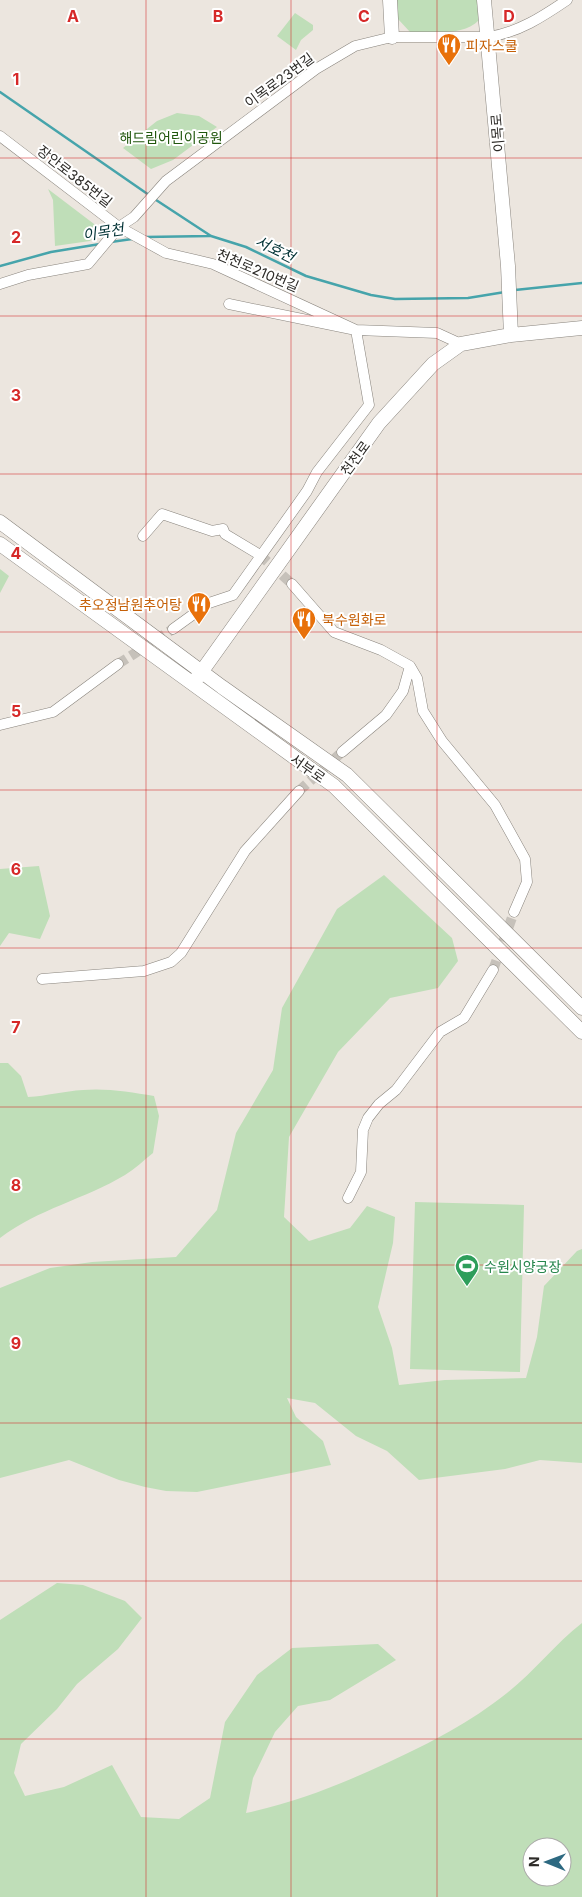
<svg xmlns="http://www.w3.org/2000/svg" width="582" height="1897" font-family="Inter,'Noto Sans KR',sans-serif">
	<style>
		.green { fill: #bfdeb8; fill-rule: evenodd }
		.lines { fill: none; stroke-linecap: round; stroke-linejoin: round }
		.stream { stroke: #46a4ab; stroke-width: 2.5 }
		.street-tunnel { stroke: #c6c1ba; stroke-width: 10; stroke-dasharray: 10 5; stroke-linecap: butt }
		.street-casing { stroke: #89847d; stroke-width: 11 }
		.secondary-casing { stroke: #89847d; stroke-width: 15 }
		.street { stroke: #fff; stroke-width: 10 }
		.secondary { stroke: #fff; stroke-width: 14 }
		.grid { fill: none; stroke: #d62828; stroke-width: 1; stroke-opacity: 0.55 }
		.labels { text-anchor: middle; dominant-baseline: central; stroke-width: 4; stroke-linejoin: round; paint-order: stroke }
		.food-label { font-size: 14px; fill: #c56008; stroke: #fff; text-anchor: start }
		.street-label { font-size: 14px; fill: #2d2b28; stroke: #fff }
		.park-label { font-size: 14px; fill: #20570d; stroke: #fff }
		.leisure-label { font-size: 14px; fill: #27864d; stroke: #fff; text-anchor: start }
		.water-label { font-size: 15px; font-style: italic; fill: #013134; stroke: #fff }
		.grid-label { font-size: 16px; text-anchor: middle; font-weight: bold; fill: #d62828; stroke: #fff; stroke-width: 4; stroke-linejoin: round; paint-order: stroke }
	</style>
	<rect width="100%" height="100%" fill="#ece6df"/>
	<!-- green -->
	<path class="green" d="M396,0H477L479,20C464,37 430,31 410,32L398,19Z
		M295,13L313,25V30L301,40L296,50L277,36Z
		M177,113L199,116L217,127L173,160L151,169L123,148L157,121Z
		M48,189L98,227V233L90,241L55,246L53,200Z
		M0,569L9,576L0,593Z
		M39,866L50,916L40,939L9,933L0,946V869Z
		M384,875L452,938L458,961L438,988L390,998L338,1052L289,1137L284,1217L309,1241L350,1228L367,1206L395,1217L393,1243L378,1307L392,1348L399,1385L445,1380L526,1378L537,1337L544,1286L577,1251L582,1249V1463L540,1460L505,1469L419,1480L387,1451L356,1436L315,1403L287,1398L296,1417L323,1441L331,1465L197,1492L166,1491L145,1487L119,1480L69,1460L0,1478V1288L50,1268L92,1262L176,1257L217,1210L236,1133L273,1070L282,1008L337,909Z
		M0,1063H8L21,1076L28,1097C47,1096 64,1091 83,1090C106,1088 131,1092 154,1096L159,1116L153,1153C144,1160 135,1169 125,1175C85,1199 38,1209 0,1238Z
		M415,1202L524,1205L520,1372L410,1369Z
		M57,1583L83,1585L125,1601L142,1618L118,1649L77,1684L57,1709L21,1744L14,1773L25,1796L64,1787L112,1765L141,1817L179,1819L210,1798L225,1722L257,1675L292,1648L378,1644L396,1660L330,1700L298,1706L275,1732L253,1778L246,1813C297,1802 342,1784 389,1762C432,1742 469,1723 507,1693C534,1672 555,1644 582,1623V1897H0V1620ZM532,1847H562V1877H532Z"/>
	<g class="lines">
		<!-- stream -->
		<path class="stream" d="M0,92L149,195
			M153,198L211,236L246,247L306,276L371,295L395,299L468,298L505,292
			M145,237L210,236
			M111,242L132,239
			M0,266L51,252L100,244
			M515,290L582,283"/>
		<!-- street-tunnel -->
		<path class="street-tunnel" d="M260,555L292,584
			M118,664L173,629
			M299,791L342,752
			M493,970L514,912"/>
		<!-- street casing -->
		<g class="street-casing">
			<path id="street" d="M0,136L119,227L166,253L213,264L356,330L437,333L461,344
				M0,284L28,275L88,264L119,227L134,217L166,181L316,69L355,46L392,37H489C519,32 542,17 567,0
				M143,536L162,514L212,531L223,529L225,534L260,555
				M292,584L334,632L381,650L410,666L417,678L423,711L442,741L495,805L525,859L527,882L514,912
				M173,629L209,603L233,595L307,491L317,472L369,405L356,330L229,304
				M0,725L53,712L118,664
				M342,752L386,715L403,691L410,666
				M42,979L144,971L171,962L181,953L245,851L299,791
				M348,1198L361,1172L363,1130L368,1118L379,1104L396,1090L440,1032L464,1018L493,970"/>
		</g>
		<!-- secondary casing -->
		<g class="secondary-casing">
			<path id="secondary" d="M390,0L392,37
				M484,0L508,266L511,335
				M0,522L222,687L347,775L582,1008
				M0,544L334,786L582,1032
				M197,678L379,423L433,364L461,344L511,335L582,328"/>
		</g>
		<!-- street -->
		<use href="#street" class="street"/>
		<!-- secondary -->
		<use href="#secondary" class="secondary"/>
	</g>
	<!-- grid -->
	<path class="grid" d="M146,0V1897M291,0V1897M437,0V1897M0,158H582M0,316H582M0,474H582M0,632H582M0,790H582M0,948H582M0,1107H582M0,1265H582M0,1423H582M0,1581H582M0,1739H582"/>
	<!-- icons -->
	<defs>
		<g id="restaurant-pin" transform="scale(1.25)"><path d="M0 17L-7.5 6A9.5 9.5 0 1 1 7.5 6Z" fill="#e8710a" stroke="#fff"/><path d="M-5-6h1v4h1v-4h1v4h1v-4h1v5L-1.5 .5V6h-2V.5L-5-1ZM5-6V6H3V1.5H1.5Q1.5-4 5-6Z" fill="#fff"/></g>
		<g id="stadium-pin" transform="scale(1.25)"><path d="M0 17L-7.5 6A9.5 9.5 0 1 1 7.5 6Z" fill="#2e9e5b" stroke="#fff"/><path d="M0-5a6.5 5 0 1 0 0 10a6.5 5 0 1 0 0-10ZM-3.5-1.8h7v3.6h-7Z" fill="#fff"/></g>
	</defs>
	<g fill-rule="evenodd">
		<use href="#restaurant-pin" x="449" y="45"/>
		<use href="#restaurant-pin" x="199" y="604"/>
		<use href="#restaurant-pin" x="304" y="619"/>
		<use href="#stadium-pin" x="467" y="1266"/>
	</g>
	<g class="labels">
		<!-- food labels -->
		<g class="food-label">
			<text x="466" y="45">피자스쿨</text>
			<text x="182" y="604" text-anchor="end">추오정남원추어탕</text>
			<text x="322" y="619">북수원화로</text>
		</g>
		<!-- street labels -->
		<g class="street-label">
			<text transform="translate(279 80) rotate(-36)">이목로23번길</text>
			<text transform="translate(497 133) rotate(-95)">이목로</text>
			<text transform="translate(75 176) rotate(38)">장안로385번길</text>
			<text transform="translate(258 270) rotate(23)">천천로210번길</text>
			<text transform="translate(355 458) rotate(-54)">천천로</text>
			<text transform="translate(308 768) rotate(35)">서부로</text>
		</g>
		<!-- park labels -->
		<g class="park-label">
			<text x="171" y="137">해드림어린이공원</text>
		</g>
		<!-- leisure labels -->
		<g class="leisure-label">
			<text x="484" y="1266">수원시양궁장</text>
		</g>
		<!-- water labels -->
		<g class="water-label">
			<text transform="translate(103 232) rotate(-9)">이목천</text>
			<text transform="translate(275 249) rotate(26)">서호천</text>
		</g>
	</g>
	<g class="grid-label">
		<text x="73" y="22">A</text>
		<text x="218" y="22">B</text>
		<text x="364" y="22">C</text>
		<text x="509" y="22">D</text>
		<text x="16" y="85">1</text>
		<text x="16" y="243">2</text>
		<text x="16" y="401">3</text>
		<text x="16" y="559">4</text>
		<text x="16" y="717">5</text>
		<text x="16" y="875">6</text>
		<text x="16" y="1033">7</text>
		<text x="16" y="1191">8</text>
		<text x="16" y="1349">9</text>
	</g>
	<!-- north arrow -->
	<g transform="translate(547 1862) rotate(271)"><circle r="24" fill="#ffffff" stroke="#abaaa9"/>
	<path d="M0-4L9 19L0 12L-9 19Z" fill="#2d6981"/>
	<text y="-8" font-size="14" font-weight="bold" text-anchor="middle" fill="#2d2b28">N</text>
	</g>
</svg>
